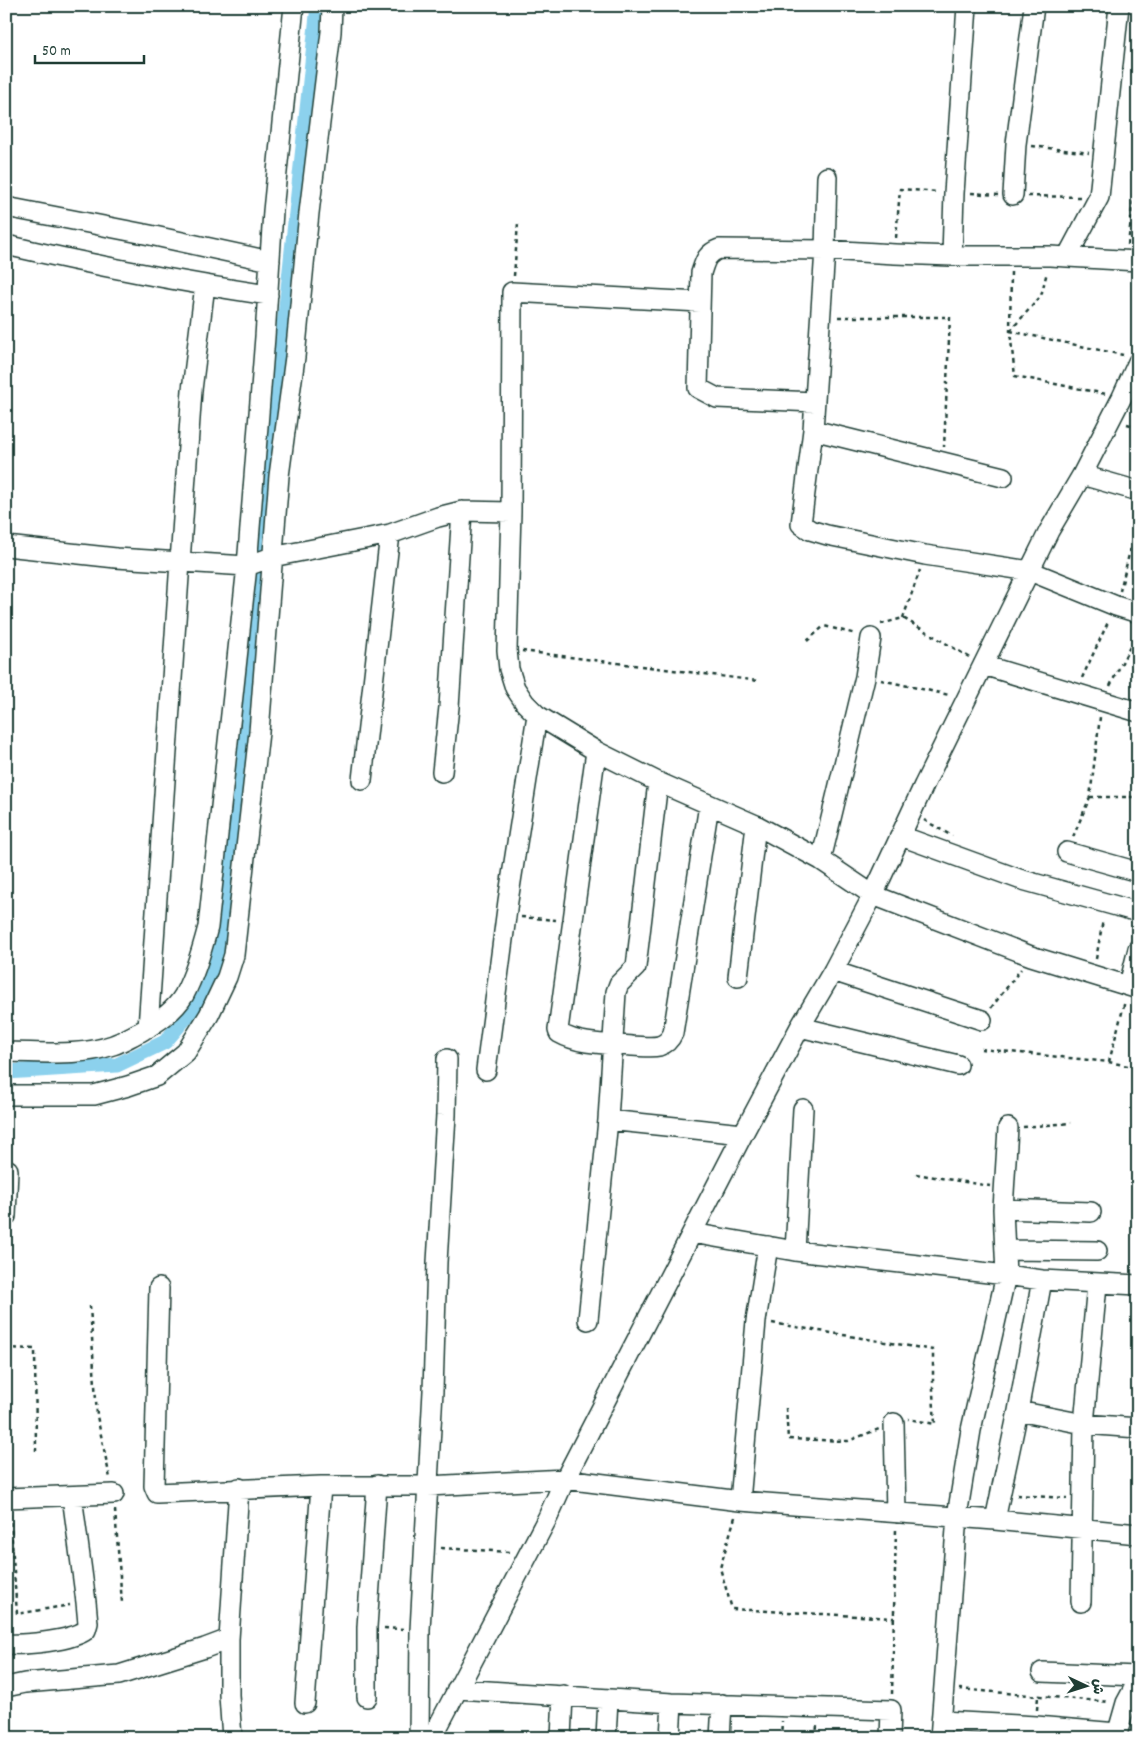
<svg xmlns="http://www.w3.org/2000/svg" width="1144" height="1744" font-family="Dekko,'Playpen Sans Arabic',sans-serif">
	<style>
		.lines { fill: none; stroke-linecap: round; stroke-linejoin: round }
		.canal { stroke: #8cd1ed; stroke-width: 15 }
		.minor-casing { stroke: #1f3d34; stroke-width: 22 }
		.path { stroke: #1f3d34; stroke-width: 2.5; stroke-dasharray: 4 4; stroke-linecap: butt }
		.minor { stroke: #fff; stroke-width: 19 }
	</style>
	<rect width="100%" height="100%" fill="#fff"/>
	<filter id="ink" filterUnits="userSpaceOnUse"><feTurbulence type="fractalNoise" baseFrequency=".02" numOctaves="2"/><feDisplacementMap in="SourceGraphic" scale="10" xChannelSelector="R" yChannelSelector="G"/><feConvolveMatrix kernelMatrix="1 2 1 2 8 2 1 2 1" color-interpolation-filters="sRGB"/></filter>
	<g filter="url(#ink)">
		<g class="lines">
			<!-- canal -->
			<path class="canal" d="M6,1072L117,1065L165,1042L205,995L221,941L262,533L318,6"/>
			<!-- minor casing -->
			<g class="minor-casing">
				<path id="minor" d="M827,177L825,250L813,430L801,524L810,530L827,535L925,555L1030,571L1116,606L1138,613
					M1013,195L1016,144L1034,6
					M6,207L150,235L270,261
					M6,245C93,265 180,282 268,295
					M952,256L954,193L967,6
					M1067,257L1099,197L1119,6
					M700,302L512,292L511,512L507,650L509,669L515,688L525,703L537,715L596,751L658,782L756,825L821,860L873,895L1031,956L1138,989
					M815,402L717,398L698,388L701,273C705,261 706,254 719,249L825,250L895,254L952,256H1050L1138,261
					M813,430L1003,477
					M1082,475L1138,491
					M6,546L116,558L247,566L272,557L390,534L438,517L462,511L511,512
					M983,665L1138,712
					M596,751L558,1030L559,1033C580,1045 608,1044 632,1046C640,1046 651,1048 659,1046C666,1044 670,1040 673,1033L709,805
					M442,772L449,707L462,511
					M362,780L390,534
					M901,836L1019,879L1138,912
					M1067,852L1138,872
					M821,860L865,677L871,638
					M833,971L982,1020
					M738,977L756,825
					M1129,985L1138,949
					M800,1027L958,1065
					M148,1028L184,504L192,390L205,285
					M6,1052C41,1052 79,1057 113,1045C122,1042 131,1036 140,1032C157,1023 174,1012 184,995C195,974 202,950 208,927L247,566L265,337L273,211L294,6
					M486,1070L508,901L537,715
					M6,1095H94L128,1086L157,1076L186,1052L209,1015L227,977L234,955L259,732L279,476L295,357L309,213L331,32L332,6
					M608,1120L743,1134
					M1003,1209L1091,1212
					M6,1216L8,1170
					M692,1233L795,1251L1006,1275L1042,1280L1138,1285
					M1005,1250L1097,1251
					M795,1251L803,1109
					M1042,1280L1018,1411L995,1520L1138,1534
					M159,1288L154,1486L157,1493L321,1486H428L565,1479L740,1501L995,1520
					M588,1320L608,1120L616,992L619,984L636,967L658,782
					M1018,1411L1084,1424L1138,1428
					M894,1423L896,1513
					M6,1498L114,1494
					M740,1501L756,1321L768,1246
					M1081,1602L1084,1424L1097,1284
					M6,1644C25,1645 72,1641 86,1630L88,1623L86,1602L72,1496
					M1042,1672L1137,1676
					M6,1687L25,1683L119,1675L205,1648L229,1639
					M457,1689L672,1703L891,1710L890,1738
					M367,1697V1627L377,1485
					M305,1703L321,1486
					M942,1721L1036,1726L1117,1733
					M232,1738L229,1695V1639L239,1488
					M419,1738L420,1630L433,1391L437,1262L446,1115L447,1059
					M432,1738L548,1517L565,1479L743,1134L800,1027L833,971L873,895L924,785L1049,531L1082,475L1122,397L1138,362
					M561,1738L563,1695
					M606,1738L608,1699
					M670,1738L672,1703
					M720,1738L722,1704
					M940,1738L957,1516L971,1430L1006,1275L1003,1209L1008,1128
					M1116,1738L1126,1703L1133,1690L1138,1674"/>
			</g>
			<!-- path -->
			<path class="path" d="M1032,146L1089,153
				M971,193L998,195
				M1028,196L1080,197
				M896,238L900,189L938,192
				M1128,245L1138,157
				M1011,272L1010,331L1015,376L1106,394
				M514,276L518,223
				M838,317H950L944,447
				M1010,331L1123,355
				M1010,331L1041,296L1047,272
				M1127,424L1138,427
				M1120,591L1138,518
				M903,618L920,570
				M881,624L903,618L969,657
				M807,641L824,626L856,634
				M522,651L759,681
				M1082,678L1109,620
				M881,680L949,695
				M1110,686L1138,631
				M1090,797H1138
				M924,820L952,836
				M1073,837L1090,797L1100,717
				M521,917L556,920
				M1096,959L1103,920
				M991,1008L1021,969
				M981,1049L1109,1062L1138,1068
				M1109,1062L1125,1001
				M1023,1127L1071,1123
				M916,1174L990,1186
				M90,1306L97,1416L110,1478
				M772,1323L933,1350V1393L935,1424L908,1419
				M6,1348L35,1349L36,1451
				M786,1408L788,1439L848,1441L879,1429
				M1017,1495L1067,1498
				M115,1510L122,1603
				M10,1514L17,1614L70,1605
				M735,1517L720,1568L732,1609L894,1618
				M441,1548L510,1552
				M384,1628L403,1629
				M959,1689L1110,1702
				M892,1694L896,1529
				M1037,1710L1038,1696
				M781,1738L782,1721
				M816,1738L817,1725"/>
			<!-- minor -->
			<use href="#minor" class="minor"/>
		</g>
	</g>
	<!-- margin -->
	<rect width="1144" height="1744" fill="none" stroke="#fff" stroke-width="25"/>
	<rect x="12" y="12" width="1119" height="1719" fill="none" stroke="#1f3d34" stroke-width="2" filter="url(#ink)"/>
	<!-- north arrow -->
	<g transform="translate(1086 1686) rotate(94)" stroke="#ffffff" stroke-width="4" paint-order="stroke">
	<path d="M0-4L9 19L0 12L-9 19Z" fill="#1f3d34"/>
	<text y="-8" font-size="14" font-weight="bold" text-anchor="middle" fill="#1f3d34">ش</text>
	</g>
	<!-- scale -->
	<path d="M35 55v8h109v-8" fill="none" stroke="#1f3d34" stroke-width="2.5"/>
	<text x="42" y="55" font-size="15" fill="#1f3d34" stroke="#ffffff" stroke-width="4" paint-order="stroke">50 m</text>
</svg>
